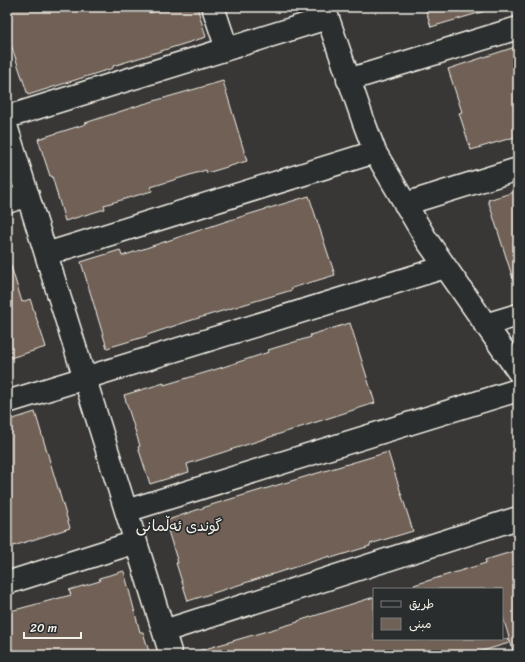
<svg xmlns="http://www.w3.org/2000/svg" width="525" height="662" font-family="Sriracha,'Playpen Sans Arabic',sans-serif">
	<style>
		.building { fill: #6f6156; stroke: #f4f1e8 }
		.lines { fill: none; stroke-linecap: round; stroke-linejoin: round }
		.minor-casing { stroke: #f4f1e8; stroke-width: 25 }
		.minor { stroke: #2a2d2e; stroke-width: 22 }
		.labels { text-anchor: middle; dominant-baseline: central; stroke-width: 3.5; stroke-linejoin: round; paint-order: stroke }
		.quarter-label { font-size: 15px; fill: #f4f1e8; stroke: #2a2d2e }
	</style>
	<rect width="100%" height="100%" fill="#383736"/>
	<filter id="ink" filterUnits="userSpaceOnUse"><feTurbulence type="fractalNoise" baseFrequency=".025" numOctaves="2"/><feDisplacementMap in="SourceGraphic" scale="8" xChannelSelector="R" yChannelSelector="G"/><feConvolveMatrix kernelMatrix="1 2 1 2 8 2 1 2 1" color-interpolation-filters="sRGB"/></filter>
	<g filter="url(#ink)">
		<!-- building -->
		<path class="building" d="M17,7H148L150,13L170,7H197L206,37L113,66V68L28,95L7,33V10Z
			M425,7H485V11L431,27Z
			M518,46V136L471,150L459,113L462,112L448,69Z
			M223,81L247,161L207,173L206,170L151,187L152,191L104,205L105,209L65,221L52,176H50L38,139L86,124L85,123L140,105Z
			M518,191V281L514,282L488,200Z
			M309,196L335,275L292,288V290L189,321L147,335V336L107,348L81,262L120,250L122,256L227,221Z
			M11,266L22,302L30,299L46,347L7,359V267Z
			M350,323L375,403L187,464L189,472L150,484L138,447L140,446L124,395L164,383V385L214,370L269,352L268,350L311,337L310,335Z
			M35,412L70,528L7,548V421Z
			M388,452L413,531L370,544V546L331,558L330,556L188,601L176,563H178L165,521L211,505Z
			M518,550V654H514L502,614V589H415L414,585L486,563L485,560Z
			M124,571L140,632H143L150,655H7V612L71,595L69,590L100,581L99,578Z
			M374,597V639H509V643L469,655H199L198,651L298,622V621Z"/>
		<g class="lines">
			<!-- minor casing -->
			<g class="minor-casing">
				<path id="minor" d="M213,7L227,49
					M324,7L363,120L375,152L426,239L518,371
					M348,80L518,28
					M7,117L327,18
					M7,129L171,655
					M7,202L28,195
					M405,204L518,169
					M46,254L375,152
					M485,325L518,315
					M7,402L445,267
					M126,511L518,390
					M7,583L136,542
					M164,631L518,518"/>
			</g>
			<!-- minor -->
			<use href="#minor" class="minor"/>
		</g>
	</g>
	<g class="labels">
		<!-- quarter labels -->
		<g class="quarter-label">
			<text x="179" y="526">گوندی ئەڵمانی</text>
		</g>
	</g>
	<!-- margin -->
	<rect width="525" height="662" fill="none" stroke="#2a2d2e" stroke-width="24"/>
	<rect x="12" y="12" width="501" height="638" fill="none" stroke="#f4f1e8" stroke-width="1.5" filter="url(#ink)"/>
	<!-- legend -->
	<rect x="373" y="588" width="130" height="52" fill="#2a2d2e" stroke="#7b7b78"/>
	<rect x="381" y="601" width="20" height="6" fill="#2a2d2e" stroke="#7b7b78"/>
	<text x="409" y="608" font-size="12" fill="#f4f1e8">طريق</text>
	<rect x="381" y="618" width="20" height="12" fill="#6f6156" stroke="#7b7b78"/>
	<text x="409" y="628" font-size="12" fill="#f4f1e8">مبنى</text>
	<!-- scale -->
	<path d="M24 632v6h57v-6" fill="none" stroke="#f4f1e8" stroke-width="2"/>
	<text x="30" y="632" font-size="12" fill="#f4f1e8" stroke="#2a2d2e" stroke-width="3" paint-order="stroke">20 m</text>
</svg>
